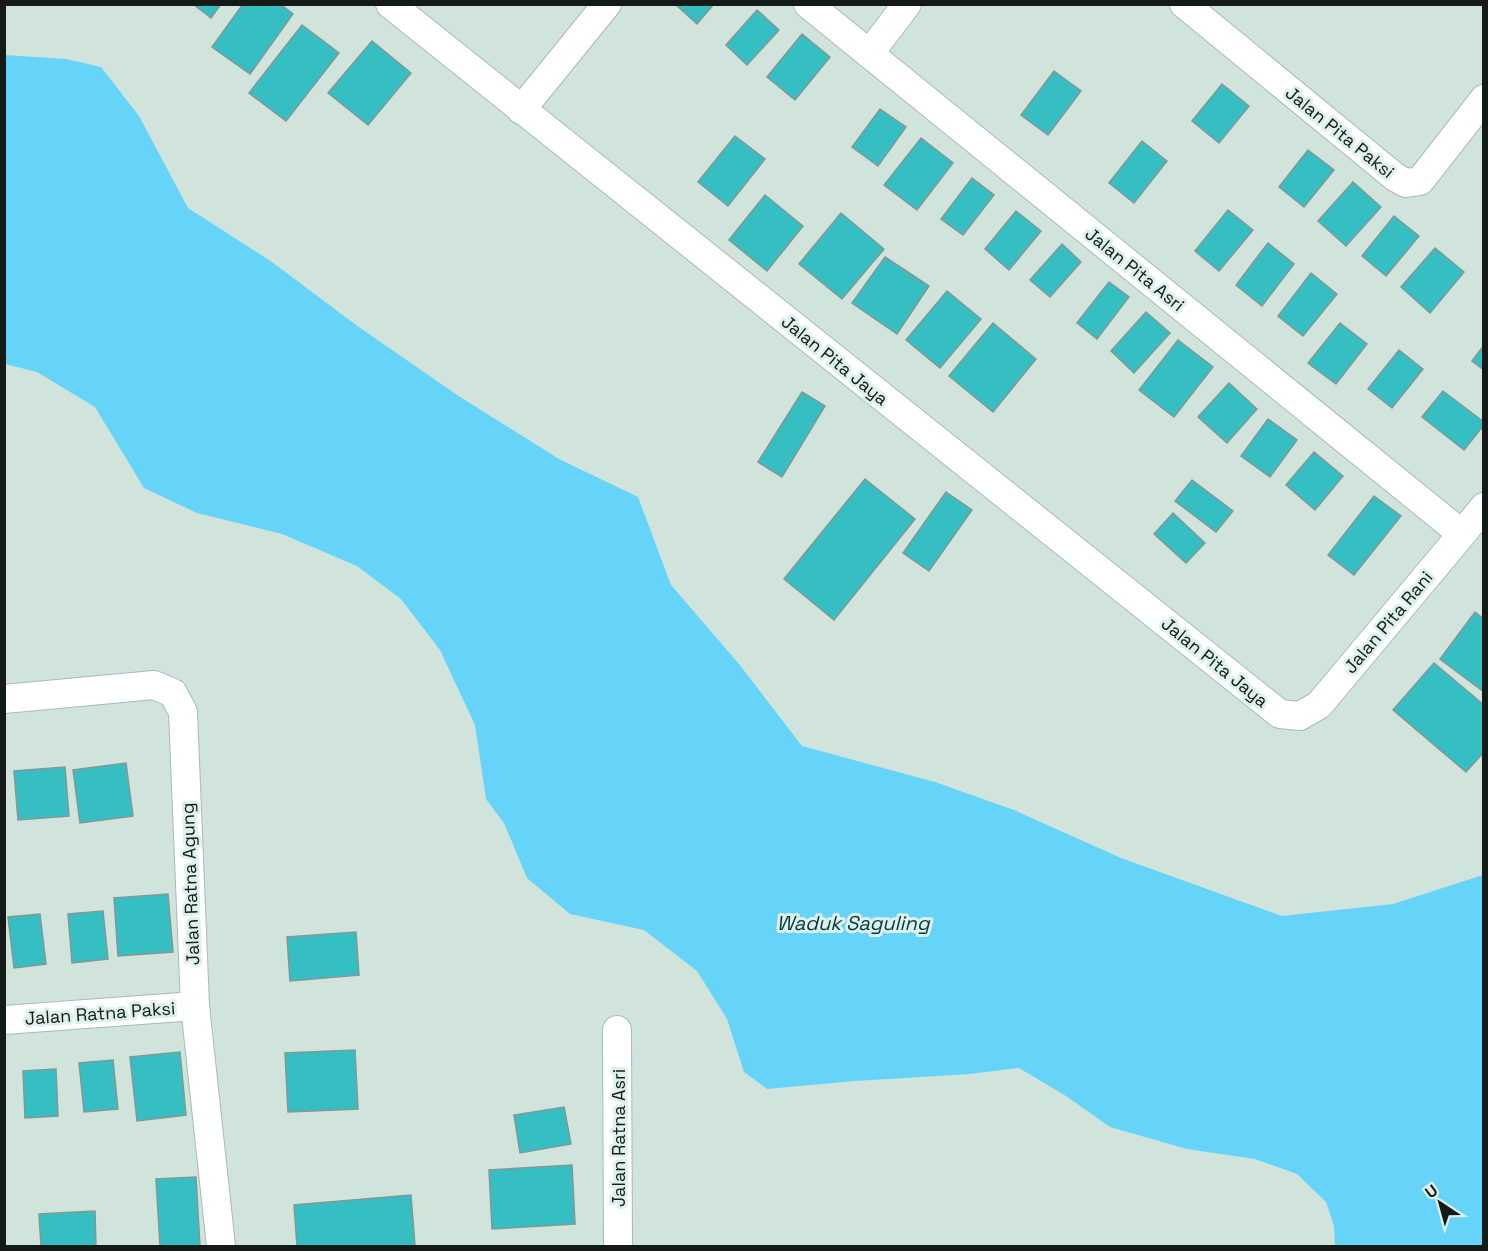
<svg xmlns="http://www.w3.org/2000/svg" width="1488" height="1251" font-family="'Space Grotesk',sans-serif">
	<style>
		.water { fill: #66d3f9 }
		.building { fill: #36bfc2; stroke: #829797; stroke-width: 1.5 }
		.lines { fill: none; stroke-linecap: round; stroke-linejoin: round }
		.minor-casing { stroke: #a8bbb3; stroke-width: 30 }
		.minor { stroke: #fff; stroke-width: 28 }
		.labels { text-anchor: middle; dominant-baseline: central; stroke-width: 6; stroke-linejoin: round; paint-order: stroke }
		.street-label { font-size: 18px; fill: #131a17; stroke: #ddf1e9 }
		.water-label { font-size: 20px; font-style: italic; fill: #033847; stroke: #ddf1e9 }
	</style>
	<rect width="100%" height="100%" fill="#d0e4dc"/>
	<!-- water -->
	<path class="water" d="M5,55L66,59L101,67L139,116L188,208L272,262L356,325L460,397L559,459L638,497L671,585L739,664L802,746L935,782L1014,810L1121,858L1282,916L1393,904L1483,875V1246H1335L1334,1226L1326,1202L1297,1174L1255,1159L1187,1149L1110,1127L1066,1096L1019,1068L970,1074L855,1081L767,1089L744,1072L727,1019L697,971L644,930L570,914L527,878L504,823L486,799L475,725L440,650L401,599L357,566L282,534L197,513L144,488L95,407L37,372L5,364Z"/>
	<!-- building -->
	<path class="building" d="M193,4H221L211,18Z
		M243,4H280L293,14L250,74L212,47Z
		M675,4H714L697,24Z
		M757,10L779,30L747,65L726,45Z
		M302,25L339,53L286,121L249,93Z
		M802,34L830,57L795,100L767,77Z
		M372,41L411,73L368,125L328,93Z
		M1054,71L1081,91L1048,135L1021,115Z
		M1222,84L1249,106L1219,143L1192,121Z
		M880,109L906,127L878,166L852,147Z
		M735,136L765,159L728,206L698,182Z
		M921,138L953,163L917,210L884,185Z
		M1142,141L1167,161L1134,203L1109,183Z
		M1308,150L1334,170L1304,207L1279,187Z
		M972,178L994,195L963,235L941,219Z
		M1353,182L1381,207L1346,246L1318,221Z
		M765,195L803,226L767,271L729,240Z
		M1228,210L1253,230L1219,271L1195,251Z
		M1016,211L1041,231L1009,270L985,249Z
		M841,213L884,249L842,299L799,264Z
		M1394,216L1419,236L1386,276L1362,256Z
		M1268,243L1294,264L1262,306L1236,285Z
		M1062,244L1081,262L1050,297L1030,280Z
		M1435,248L1464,272L1430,313L1401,287Z
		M885,257L929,286L897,334L852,303Z
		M1311,273L1337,294L1303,336L1278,316Z
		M1109,282L1129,297L1097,339L1077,323Z
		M947,291L981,319L940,368L906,340Z
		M1146,312L1170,333L1134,373L1111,351Z
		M993,323L1036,359L993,412L949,376Z
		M1340,323L1367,344L1336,384L1308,363Z
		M1178,340L1213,367L1174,417L1139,390Z
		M1484,345V370L1472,361Z
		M1399,350L1423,369L1392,408L1368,389Z
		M1229,383L1257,409L1227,443L1198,417Z
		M1443,391L1484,422V425L1464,450L1422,417Z
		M802,392L825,406L782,477L758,462Z
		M1268,419L1297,440L1270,477L1241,456Z
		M1314,452L1343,476L1315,510L1286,485Z
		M865,479L915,519L834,620L784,579Z
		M1192,480L1233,511L1216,532L1175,501Z
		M946,492L972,510L929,571L903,553Z
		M1374,496L1401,516L1354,575L1328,555Z
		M1173,513L1205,543L1186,563L1154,534Z
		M1475,612L1484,619V692L1440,659Z
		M1434,663L1484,705V752L1466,772L1393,710Z
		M126,763L133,816L80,823L73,770Z
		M65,767L69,816L18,820L14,771Z
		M168,894L173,952L118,956L114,898Z
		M103,911L108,959L72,963L68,914Z
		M40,914L46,964L14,968L8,917Z
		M356,932L359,975L290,981L287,937Z
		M355,1050L358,1109L288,1112L285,1053Z
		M180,1052L186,1115L137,1121L130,1057Z
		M113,1060L118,1109L84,1112L79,1063Z
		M56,1069L58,1116L25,1118L23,1071Z
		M564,1107L571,1144L520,1153L514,1115Z
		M572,1165L575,1224L492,1229L489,1170Z
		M196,1177L200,1246H160L156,1179Z
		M411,1195L415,1246H297L294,1205Z
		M95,1211L96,1246H41L39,1214Z"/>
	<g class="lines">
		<!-- minor casing -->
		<g class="minor-casing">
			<path id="minor" d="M390,4L1280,714L1300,716L1319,705L1462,534L1484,507
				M808,4L1462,534
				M1184,4L1395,177L1406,183L1420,181L1484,99
				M869,54L907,4
				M521,110L607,4
				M4,699L154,685L173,693L183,712L195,1006L221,1246
				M4,1020L195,1006
				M617,1030L618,1246"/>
		</g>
		<!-- minor -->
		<use href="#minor" class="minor"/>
	</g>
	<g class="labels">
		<!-- street labels -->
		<g class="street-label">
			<text transform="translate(1340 132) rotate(39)">Jalan Pita Paksi</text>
			<text transform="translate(1135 269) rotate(39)">Jalan Pita Asri</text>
			<text transform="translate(835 360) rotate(39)">Jalan Pita Jaya</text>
			<text transform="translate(1388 622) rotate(-50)">Jalan Pita Rani</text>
			<text transform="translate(1215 662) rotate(39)">Jalan Pita Jaya</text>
			<text transform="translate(190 884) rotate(-92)">Jalan Ratna Agung</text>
			<text transform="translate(100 1013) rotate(-4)">Jalan Ratna Paksi</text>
			<text transform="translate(618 1138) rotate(-90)">Jalan Ratna Asri</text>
		</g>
		<!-- water labels -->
		<g class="water-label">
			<text x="853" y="923">Waduk Saguling</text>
		</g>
	</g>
	<!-- border -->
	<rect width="1488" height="1251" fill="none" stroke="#131a17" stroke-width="12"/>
	<!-- north arrow -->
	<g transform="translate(1440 1203) rotate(324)" stroke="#ddf1e9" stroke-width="4.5" paint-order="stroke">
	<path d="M0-4.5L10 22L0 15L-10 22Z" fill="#131a17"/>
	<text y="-9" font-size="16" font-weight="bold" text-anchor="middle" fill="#131a17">U</text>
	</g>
</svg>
